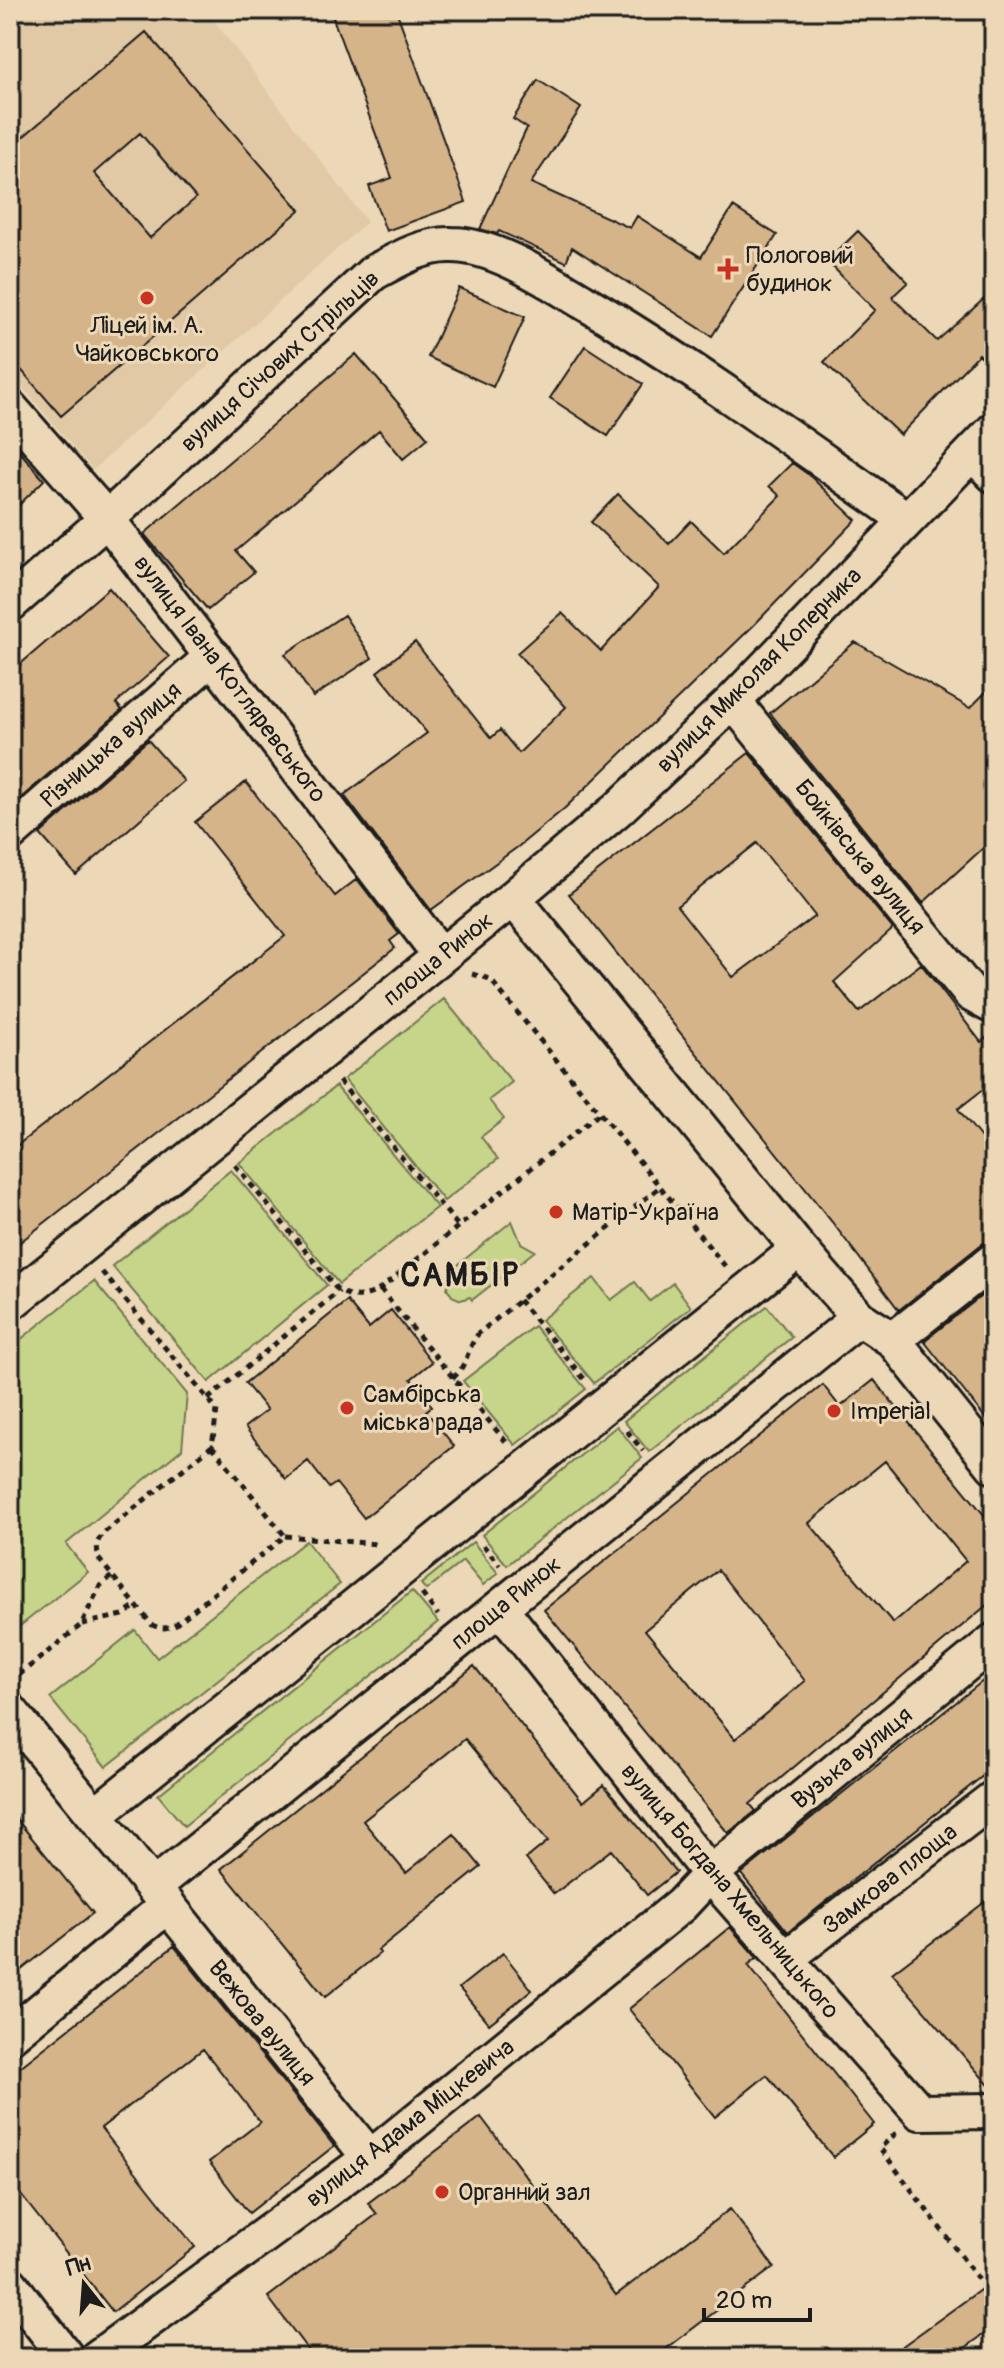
<svg xmlns="http://www.w3.org/2000/svg" width="1004" height="2368" font-family="Pangolin,sans-serif">
	<style>
		.built { fill: #e1c9a6 }
		.green { fill: #c6d589; stroke: #717852; stroke-width: 2 }
		.building { fill: #d6b48a; stroke: #1c1c1c; stroke-width: 2; fill-rule: evenodd }
		.lines { fill: none; stroke-linecap: round; stroke-linejoin: round }
		.minor-casing { stroke: #1c1c1c; stroke-width: 40 }
		.path { stroke: #1c1c1c; stroke-width: 5; stroke-dasharray: 6 6; stroke-linecap: butt }
		.minor { stroke: #ecd8b6; stroke-width: 34 }
		.poi-dot { fill: #c8321e; stroke: #ecd8b6; stroke-width: 3 }
		.labels { text-anchor: middle; dominant-baseline: central; stroke-width: 6; stroke-linejoin: round; paint-order: stroke }
		.poi-label { font-size: 24px; fill: #1c1c1c; stroke: #ecd8b6; text-anchor: start }
		.street-label { font-size: 24px; fill: #1c1c1c; stroke: #ecd8b6 }
		.district-label { font-size: 32px; font-weight: bold; letter-spacing: 2px; fill: #1c1c1c; stroke: #ecd8b6 }
	</style>
	<rect width="100%" height="100%" fill="#ecd8b6"/>
	<filter id="ink" filterUnits="userSpaceOnUse"><feTurbulence type="fractalNoise" baseFrequency=".0125" numOctaves="2"/><feDisplacementMap in="SourceGraphic" scale="16" xChannelSelector="R" yChannelSelector="G"/><feConvolveMatrix kernelMatrix="1 2 1 2 8 2 1 2 1" color-interpolation-filters="sRGB"/></filter>
	<g filter="url(#ink)">
		<!-- built -->
		<path class="built" d="M10,10H206L367,222L93,470L10,373Z"/>
		<!-- green -->
		<path class="green" d="M444,999L512,1082L489,1100L504,1119L481,1137L498,1159L444,1201L344,1079Z
			M336,1086L437,1207L339,1284L239,1163Z
			M231,1170L327,1285L209,1382L112,1266Z
			M512,1221L521,1243L535,1251L472,1300L470,1297L461,1300L452,1296L447,1288L452,1275L449,1272Z
			M594,1278L611,1300L635,1282L650,1301L673,1283L691,1307L594,1383L541,1320Z
			M94,1281L187,1394L182,1449L66,1544L88,1572L10,1634V1348Z
			M767,1306L792,1337L649,1452L624,1421Z
			M534,1326L586,1389L515,1445L463,1381Z
			M617,1426L642,1458L507,1565L482,1535Z
			M306,1541L340,1584L106,1767L50,1698L135,1630L157,1658Z
			M473,1542L498,1573L483,1585L463,1561L426,1590L421,1584Z
			M412,1591L438,1622L184,1826L158,1795Z"/>
		<!-- building -->
		<path class="building" d="M330,10H396L466,202L386,231L369,186L392,178Z
			M146,32L300,210L61,416L10,357V148ZM140,133L196,198L150,238L94,173Z
			M538,80L581,108L531,183L630,228L637,216L701,257L733,207L777,235L712,336L572,247L566,262L499,231L497,234L480,229L527,128L513,119Z
			M858,231L908,282L892,297L937,341L994,290V370L979,354L900,435L824,362L875,310L827,261Z
			M459,288L525,317L493,387L428,357Z
			M585,346L643,384L608,436L550,398Z
			M356,354L428,438L403,459L379,430L236,551L254,572L208,610L144,534Z
			M10,440L44,480L10,514Z
			M792,463L809,475L856,520L754,625L565,808L519,846L431,910L344,795L427,733L377,672L415,642L491,738L500,730L519,753L566,707L517,653L562,613L601,651L659,587L591,522L618,494L669,544L691,521L724,553L780,496L769,486Z
			M109,588L169,657L116,703L122,710L14,804L10,800V673Z
			M344,615L372,658L313,697L285,654Z
			M855,642L970,708L994,684V838L923,903L770,713Z
			M148,740L184,781L76,875L40,834Z
			M749,753L893,929L834,982L859,1012L921,964L981,1042L994,1032V1081L958,1109L994,1154V1240L982,1244L899,1310L832,1222L569,894ZM757,843L815,916L733,977L677,906Z
			M246,782L335,896L357,879L399,934L390,941L395,948L10,1250V1151L285,936L195,822Z
			M994,1286V1429L924,1341Z
			M347,1301L369,1328L391,1310L432,1362L411,1379L432,1406L426,1411L454,1446L364,1518L336,1483L329,1488L308,1461L286,1479L245,1427L267,1410L245,1383Z
			M874,1380L994,1527V1599L750,1804L756,1811L728,1833L544,1610L823,1385L840,1407ZM885,1461L966,1561L893,1623L809,1523ZM718,1570L805,1681L735,1739L645,1630Z
			M474,1666L583,1802L604,1785L676,1872L647,1895L611,1850L554,1894L526,1859L548,1841L465,1739L363,1821L406,1873L454,1834L481,1867L378,1950L380,1953L325,1997L221,1869Z
			M994,1672V1767L788,1932L741,1874Z
			M10,1811L93,1913L10,1979Z
			M994,1895V2091L892,1973Z
			M730,1927L757,1958L748,1965L874,2124L833,2157L767,2075L715,2117L629,2009Z
			M174,1946L334,2146L249,2213L209,2162L260,2122L203,2049L101,2128L195,2247L113,2312L10,2181V2075Z
			M503,1953L532,1990L489,2024L459,1988Z
			M481,2117L616,2295L730,2209L774,2267L654,2358H314L268,2297L377,2214L368,2203Z
			M994,2280V2327L951,2358H886Z"/>
		<g class="lines">
			<!-- minor casing -->
			<g class="minor-casing">
				<path id="minor" d="M10,408L107,519L441,956
					M972,453L994,475
					M10,604L107,519L373,273C397,260 423,244 452,245C495,245 547,280 584,302C695,368 800,445 906,519
					M733,701L971,994L989,1004L994,1003
					M10,834L213,656
					M513,898L618,809L733,701L994,430
					M10,1303L513,898L794,1243L859,1318L893,1340L994,1466
					M893,1340L994,1260
					M500,1608L710,1874L920,2112L994,2111
					M10,1711L153,1887L859,1318
					M95,1815L799,1249
					M153,1887L370,2158
					M785,1959L994,1798
					M10,2036L168,1905
					M10,2284L67,2358
					M97,2358L370,2158L681,1905L710,1874L994,1641"/>
			</g>
			<!-- path -->
			<path class="path" d="M472,974L490,979L725,1266
				M339,1081L459,1227
				M235,1165L336,1288C348,1299 365,1298 379,1290L600,1113
				M102,1272L217,1410L212,1446
				M380,1289L507,1443
				M519,1300L585,1380
				M453,1378C468,1365 467,1347 479,1333L661,1186
				M208,1399L339,1291
				M627,1431L643,1451
				M212,1446L285,1536L176,1624C166,1629 162,1629 152,1625L98,1558L97,1543L102,1534Z
				M285,1536L376,1544
				M483,1545L500,1565
				M422,1594L438,1615
				M82,1624L123,1615L136,1606
				M19,1675L81,1625L100,1586L112,1576
				M896,2133L880,2148L994,2300"/>
			<!-- minor -->
			<use href="#minor" class="minor"/>
		</g>
	</g>
	<!-- markers -->
	<g class="poi-dot">
		<path d="M724 257h8v8h8v8h-8v8h-8v-8h-8v-8h8z"/>
		<circle cx="147" cy="298" r="8"/>
		<circle cx="556" cy="1212" r="8"/>
		<circle cx="347" cy="1408" r="8"/>
		<circle cx="834" cy="1411" r="8"/>
		<circle cx="442" cy="2192" r="8"/>
	</g>
	<g class="labels">
		<!-- poi labels -->
		<g class="poi-label">
			<text x="746" y="255">Пологовий<tspan x="746" dy="28">будинок</tspan></text>
			<text x="147" y="325" text-anchor="middle">Ліцей ім. А.<tspan x="147" dy="28">Чайковського</tspan></text>
			<text x="572" y="1212">Матір-Україна</text>
			<text x="363" y="1394">Самбірська<tspan x="363" dy="28">міська рада</tspan></text>
			<text x="850" y="1411">Imperial</text>
			<text x="458" y="2192">Органний зал</text>
		</g>
		<!-- street labels -->
		<g class="street-label">
			<text transform="translate(280 361) rotate(-42)">вулиця Січових Стрільців</text>
			<text transform="translate(759 670) rotate(-45)">вулиця Миколая Коперника</text>
			<text transform="translate(230 679) rotate(53)">вулиця Івана Котляревського</text>
			<text transform="translate(111 745) rotate(-41)">Різницька вулиця</text>
			<text transform="translate(860 857) rotate(51)">Бойківська вулиця</text>
			<text transform="translate(438 959) rotate(-39)">площа Ринок</text>
			<text transform="translate(506 1603) rotate(-39)">площа Ринок</text>
			<text transform="translate(852 1758) rotate(-39)">Вузька вулиця</text>
			<text transform="translate(890 1879) rotate(-38)">Замкова площа</text>
			<text transform="translate(730 1891) rotate(50)">вулиця Богдана Хмельницького</text>
			<text transform="translate(262 2023) rotate(51)">Вежова вулиця</text>
			<text transform="translate(410 2123) rotate(-38)">вулиця Адама Міцкевича</text>
		</g>
		<!-- district labels -->
		<g class="district-label">
			<text x="460" y="1276">САМБІР</text>
		</g>
	</g>
	<!-- margin -->
	<rect width="1004" height="2368" fill="none" stroke="#ecd8b6" stroke-width="40"/>
	<rect x="20" y="20" width="964" height="2328" fill="none" stroke="#1c1c1c" stroke-width="3" filter="url(#ink)"/>
	<!-- north arrow -->
	<g transform="translate(84 2284) rotate(343)" stroke="#ecd8b6" stroke-width="6" paint-order="stroke">
	<path d="M0-6L14 30L0 20L-14 30Z" fill="#1c1c1c"/>
	<text y="-12" font-size="22" font-weight="bold" text-anchor="middle" fill="#1c1c1c">Пн</text>
	</g>
	<!-- scale -->
	<path d="M704 2308v12h106v-12" fill="none" stroke="#1c1c1c" stroke-width="4"/>
	<text x="716" y="2308" font-size="24" fill="#1c1c1c" stroke="#ecd8b6" stroke-width="6" paint-order="stroke">20 m</text>
</svg>
